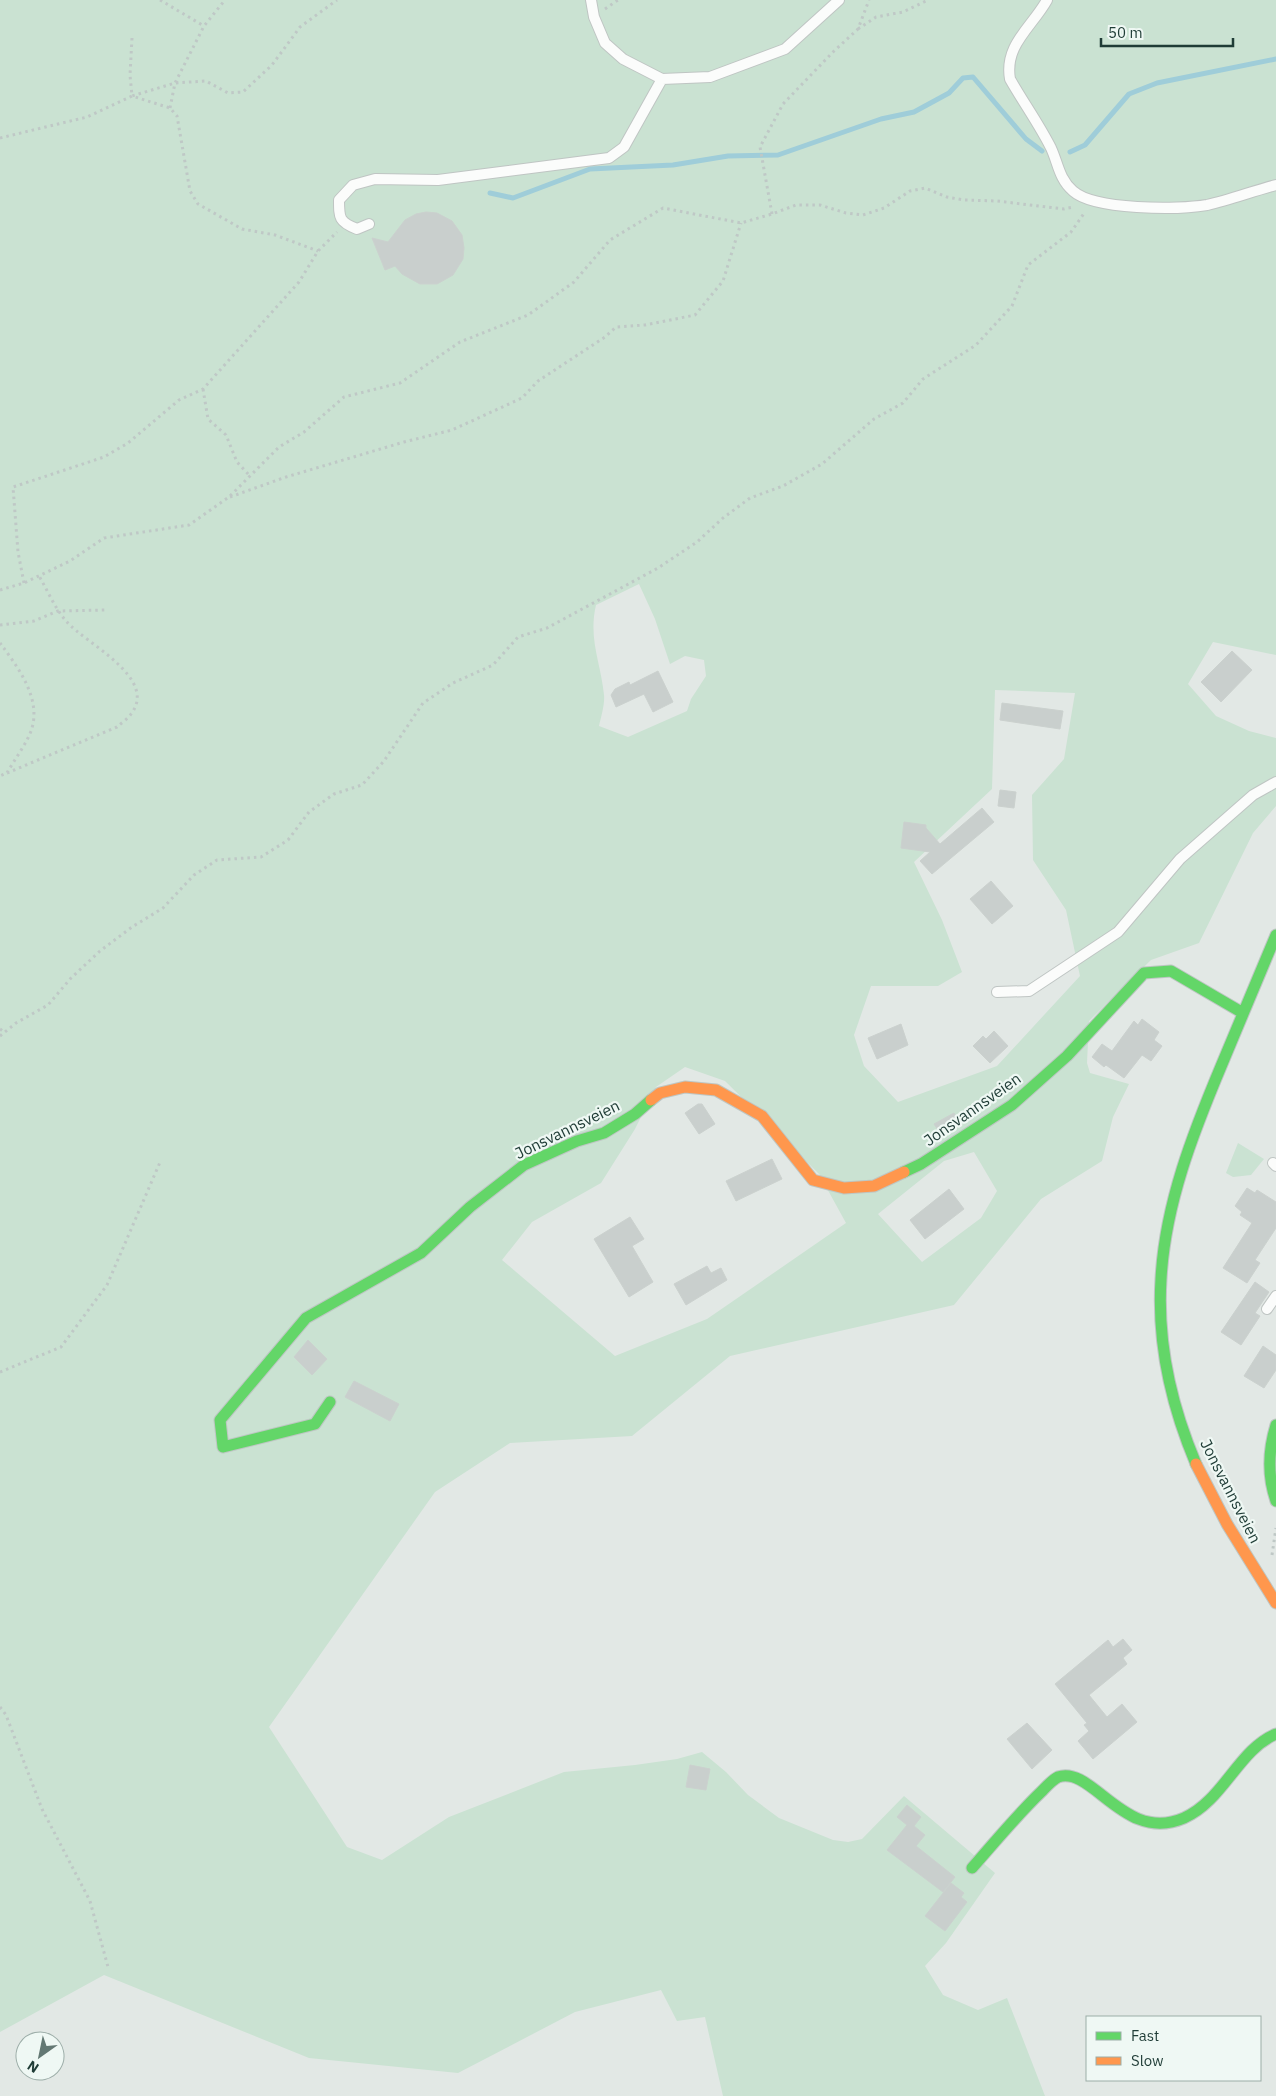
<svg xmlns="http://www.w3.org/2000/svg" width="1276" height="2096" font-family="'IBM Plex Sans',sans-serif">
	<style>
		.green { fill: #cae2d2; fill-rule: evenodd }
		.lines { fill: none; stroke-linecap: round; stroke-linejoin: round }
		.stream { stroke: #9fcdd9; stroke-width: 5 }
		.building { fill: #c9cfcd; stroke: #cbd1ce }
		.lane-casing { stroke: #bfc5c3; stroke-width: 12 }
		.fast-casing { stroke: #bec6c3; stroke-width: 13 }
		.slow-casing { stroke: #bec6c3; stroke-width: 13 }
		.path { stroke: #bfc8c6; stroke-width: 3; stroke-dasharray: 2.5 4; stroke-linecap: butt }
		.lane { stroke: #fbfcfb; stroke-width: 10 }
		.fast { stroke: #63d668; stroke-width: 11 }
		.slow { stroke: #ff974d; stroke-width: 11 }
		.labels { text-anchor: middle; dominant-baseline: central; stroke-width: 4.5; stroke-linejoin: round; paint-order: stroke }
		.street-label { font-size: 16px; fill: #1f3c36; stroke: #eff8f4 }
	</style>
	<rect width="100%" height="100%" fill="#e2e8e5"/>
	<!-- green -->
	<path class="green" d="M0,0H1276V655L1213,642L1188,684L1216,716L1249,731L1276,738V806L1253,833L1199,943L1151,960L1089,1021L1087,1063L1090,1073L1129,1084L1113,1117L1102,1161L1041,1199L954,1305L730,1356L632,1436L510,1443L435,1492L269,1727L347,1847L382,1860L449,1817L564,1772L635,1765L677,1759L702,1752L726,1772L748,1795L779,1818L833,1840L848,1842L862,1839L904,1796L995,1873L946,1943L925,1966L943,1995L978,2010L1007,1998L1045,2096H723L705,2017L677,2021L661,1990L575,2012L458,2073L309,2058L104,1975L0,2032ZM639,584L655,619L670,664L685,656L704,660L706,676L691,699L687,711L628,737L599,726C601,717 605,704 604,695C601,663 588,639 596,605ZM995,690L1075,693L1064,759L1032,795L1033,860L1066,910L1080,976L997,1066L898,1102L864,1066L854,1035L871,986H938L962,972L942,920L914,862L992,789ZM685,1067L725,1081L819,1174L846,1223L707,1319L615,1356L502,1260L532,1222L601,1183L635,1129L656,1087ZM974,1152L997,1191L981,1218L922,1262L878,1214L944,1161Z
		M1238,1143L1264,1159L1251,1175L1233,1177L1226,1173Z"/>
	<g class="lines">
		<!-- stream -->
		<path class="stream" d="M1070,152L1085,145L1129,94L1157,83L1276,59
			M490,193L513,198L590,169L673,165L728,156L778,155L881,119L914,112L949,93L963,78L973,77L1026,139L1042,151"/>
	</g>
	<!-- building -->
	<path class="building" d="M426,212L437,213L452,221L462,235L464,248L463,259L453,275L437,284H420L402,274L395,266L385,270L372,238L388,242L405,220L416,214Z
		M1232,651L1252,670L1221,702L1201,682Z
		M658,671L673,702L653,712L644,694L616,707L611,695L615,689L629,682L630,685Z
		M1002,703L1063,711L1060,729L1000,720Z
		M1000,790L1016,792L1014,808L998,806Z
		M982,808L994,822L932,874L920,861L930,852L901,848L904,822L926,825V828L940,844Z
		M991,881L1013,906L992,924L970,899Z
		M1142,1019L1159,1032L1154,1040L1162,1046L1151,1061L1142,1055L1124,1078L1106,1065L1104,1067L1092,1057L1102,1044L1112,1051L1134,1021L1138,1025Z
		M901,1024L908,1045L877,1059L868,1038Z
		M994,1031L1008,1046L990,1063L973,1046L983,1036L986,1039Z
		M698,1104H702L715,1124L699,1134L685,1113Z
		M954,1113L959,1121L940,1133L934,1124Z
		M772,1159L782,1179L736,1201L726,1181Z
		M1247,1188L1255,1193L1257,1190L1276,1202V1228L1255,1260L1260,1263L1247,1283L1223,1268L1252,1223L1240,1215L1242,1212L1235,1206Z
		M949,1189L964,1209L925,1239L910,1220Z
		M630,1217L644,1239L632,1246L653,1282L629,1297L594,1239Z
		M707,1266L711,1273L721,1268L727,1280L686,1305L674,1284Z
		M1255,1282L1269,1292L1255,1313L1260,1316L1241,1345L1221,1332Z
		M308,1340L327,1359L312,1375L294,1357Z
		M1263,1346L1276,1355V1370L1264,1388L1244,1376Z
		M354,1381L399,1404L390,1421L345,1397Z
		M1123,1639L1132,1650L1123,1658L1127,1664L1089,1695L1107,1717L1122,1704L1137,1722L1093,1759L1078,1741L1089,1731L1084,1725L1087,1723L1055,1684L1108,1640L1113,1647Z
		M1027,1723L1052,1750L1032,1769L1007,1739Z
		M690,1765L710,1769L706,1790L686,1787Z
		M907,1805L921,1817L914,1826L925,1835L916,1846L955,1877L943,1892L887,1850L907,1825L897,1817Z
		M951,1883L964,1893L961,1897L967,1902L945,1931L925,1916Z"/>
	<g class="lines">
		<!-- lane casing -->
		<g class="lane-casing">
			<path id="lane" d="M591,0L594,17L605,43L623,59L662,79L710,77L785,49L839,0
				M1047,0C1032,27 1004,45 1010,79C1023,102 1039,124 1051,148C1058,163 1059,179 1073,191C1094,210 1178,210 1207,205C1230,200 1253,191 1276,185
				M369,224L357,229C339,222 339,218 339,200L353,185L375,179L438,180L609,158L624,147L662,79
				M997,992L1029,991L1118,932L1180,859L1253,795L1276,782
				M1273,1163L1276,1166
				M1267,1309L1276,1296"/>
		</g>
		<!-- fast casing -->
		<g class="fast-casing">
			<path id="fast" d="M904,1172L921,1164L1012,1105L1067,1056L1144,973L1171,971L1243,1013
				M330,1402L315,1424L223,1447L220,1420L306,1318L421,1253L470,1207L524,1165L577,1141L604,1133L635,1114L651,1100
				M1276,1425C1268,1451 1267,1475 1276,1501
				M1196,1464C1171,1405 1157,1342 1161,1279C1165,1204 1193,1133 1222,1064C1240,1021 1258,978 1276,935
				M972,1868C995,1842 1016,1816 1041,1792C1046,1787 1052,1780 1058,1777C1093,1765 1124,1844 1184,1818C1223,1801 1239,1749 1276,1734"/>
		</g>
		<!-- slow casing -->
		<g class="slow-casing">
			<path id="slow" d="M651,1100L660,1093L685,1087L716,1090L762,1116L813,1180L844,1188L874,1186L904,1172
				M1196,1464L1227,1524L1276,1603"/>
		</g>
		<!-- path -->
		<path class="path" d="M160,0L204,26
			M605,9L618,0
			M858,29L876,17L903,12L928,0
			M132,38L130,75L132,96L175,83L206,81L228,93L243,92L272,65L300,27L337,0
			M170,108L175,83L204,26L225,0
			M0,138L87,117L132,96L170,108L177,116L190,191L198,204L242,229L275,235L318,251
			M772,214L760,147L783,104L833,52L858,29L869,0
			M203,389L208,419L226,435L237,462L250,476
			M230,497L286,477L404,442L452,430L522,398L538,381L605,337L616,327L645,325L695,315L723,281L741,223
			M24,583L18,552L13,487L104,457L128,443L179,400L203,389L299,282L318,251L337,232
			M0,590L24,583L70,561L104,538L189,525L229,497L279,447L304,432L344,397L400,383L460,342L528,315L574,282L610,240L663,208L741,223L772,214L796,205H820L846,213L863,215L884,208L910,191L925,188L947,197L964,200L997,201L1064,209L1073,207
			M0,625L34,621L58,611L107,610
			M0,643C17,666 41,697 32,728C28,742 14,760 7,773L0,776
			M7,773L117,727C121,723 128,719 131,714C159,678 85,643 67,622C55,609 48,591 39,576
			M0,1029L4,1032
			M0,1036L16,1023L48,1005L71,978L100,951L132,927L163,908L194,875L217,860L261,857L288,840L309,812L334,794L362,785L384,761L423,703L453,683L493,665L518,637L547,628L658,568L697,542L723,518L750,498L783,486L822,464L874,419L903,403L923,379L976,345L1012,306L1028,265L1071,232L1085,212
			M0,1372L61,1347L107,1285L161,1160
			M1272,1555L1276,1528
			M0,1707L6,1715L42,1809L90,1901L108,1967"/>
		<!-- lane -->
		<use href="#lane" class="lane"/>
		<!-- fast -->
		<use href="#fast" class="fast"/>
		<!-- slow -->
		<use href="#slow" class="slow"/>
	</g>
	<g class="labels">
		<!-- street labels -->
		<g class="street-label">
			<text transform="translate(972 1109) rotate(-35)">Jonsvannsveien</text>
			<text transform="translate(567 1129) rotate(-26)">Jonsvannsveien</text>
			<text transform="translate(1231 1491) rotate(63)">Jonsvannsveien</text>
		</g>
	</g>
	<!-- legend -->
	<rect x="1086" y="2016" width="175" height="65" fill="#eff8f4" stroke="#9cada8"/>
	<rect x="1096" y="2032" width="25" height="8" fill="#63d668" stroke="#9cada8"/>
	<text x="1131" y="2041" font-size="15" fill="#1f3c36">Fast</text>
	<rect x="1096" y="2057" width="25" height="8" fill="#ff974d" stroke="#9cada8"/>
	<text x="1131" y="2066" font-size="15" fill="#1f3c36">Slow</text>
	<!-- north arrow -->
	<g transform="translate(40 2056) rotate(213)"><circle r="24" fill="#eff8f4" stroke="#9cada8"/>
	<path d="M0-4L9 19L0 12L-9 19Z" fill="#637873"/>
	<text y="-8" font-size="14" font-weight="bold" text-anchor="middle" fill="#1f3c36">N</text>
	</g>
	<!-- scale -->
	<path d="M1101 38v8h132v-8" fill="none" stroke="#1f3c36" stroke-width="2.5"/>
	<text x="1108" y="38" font-size="15" fill="#1f3c36" stroke="#eff8f4" stroke-width="4" paint-order="stroke">50 m</text>
</svg>
